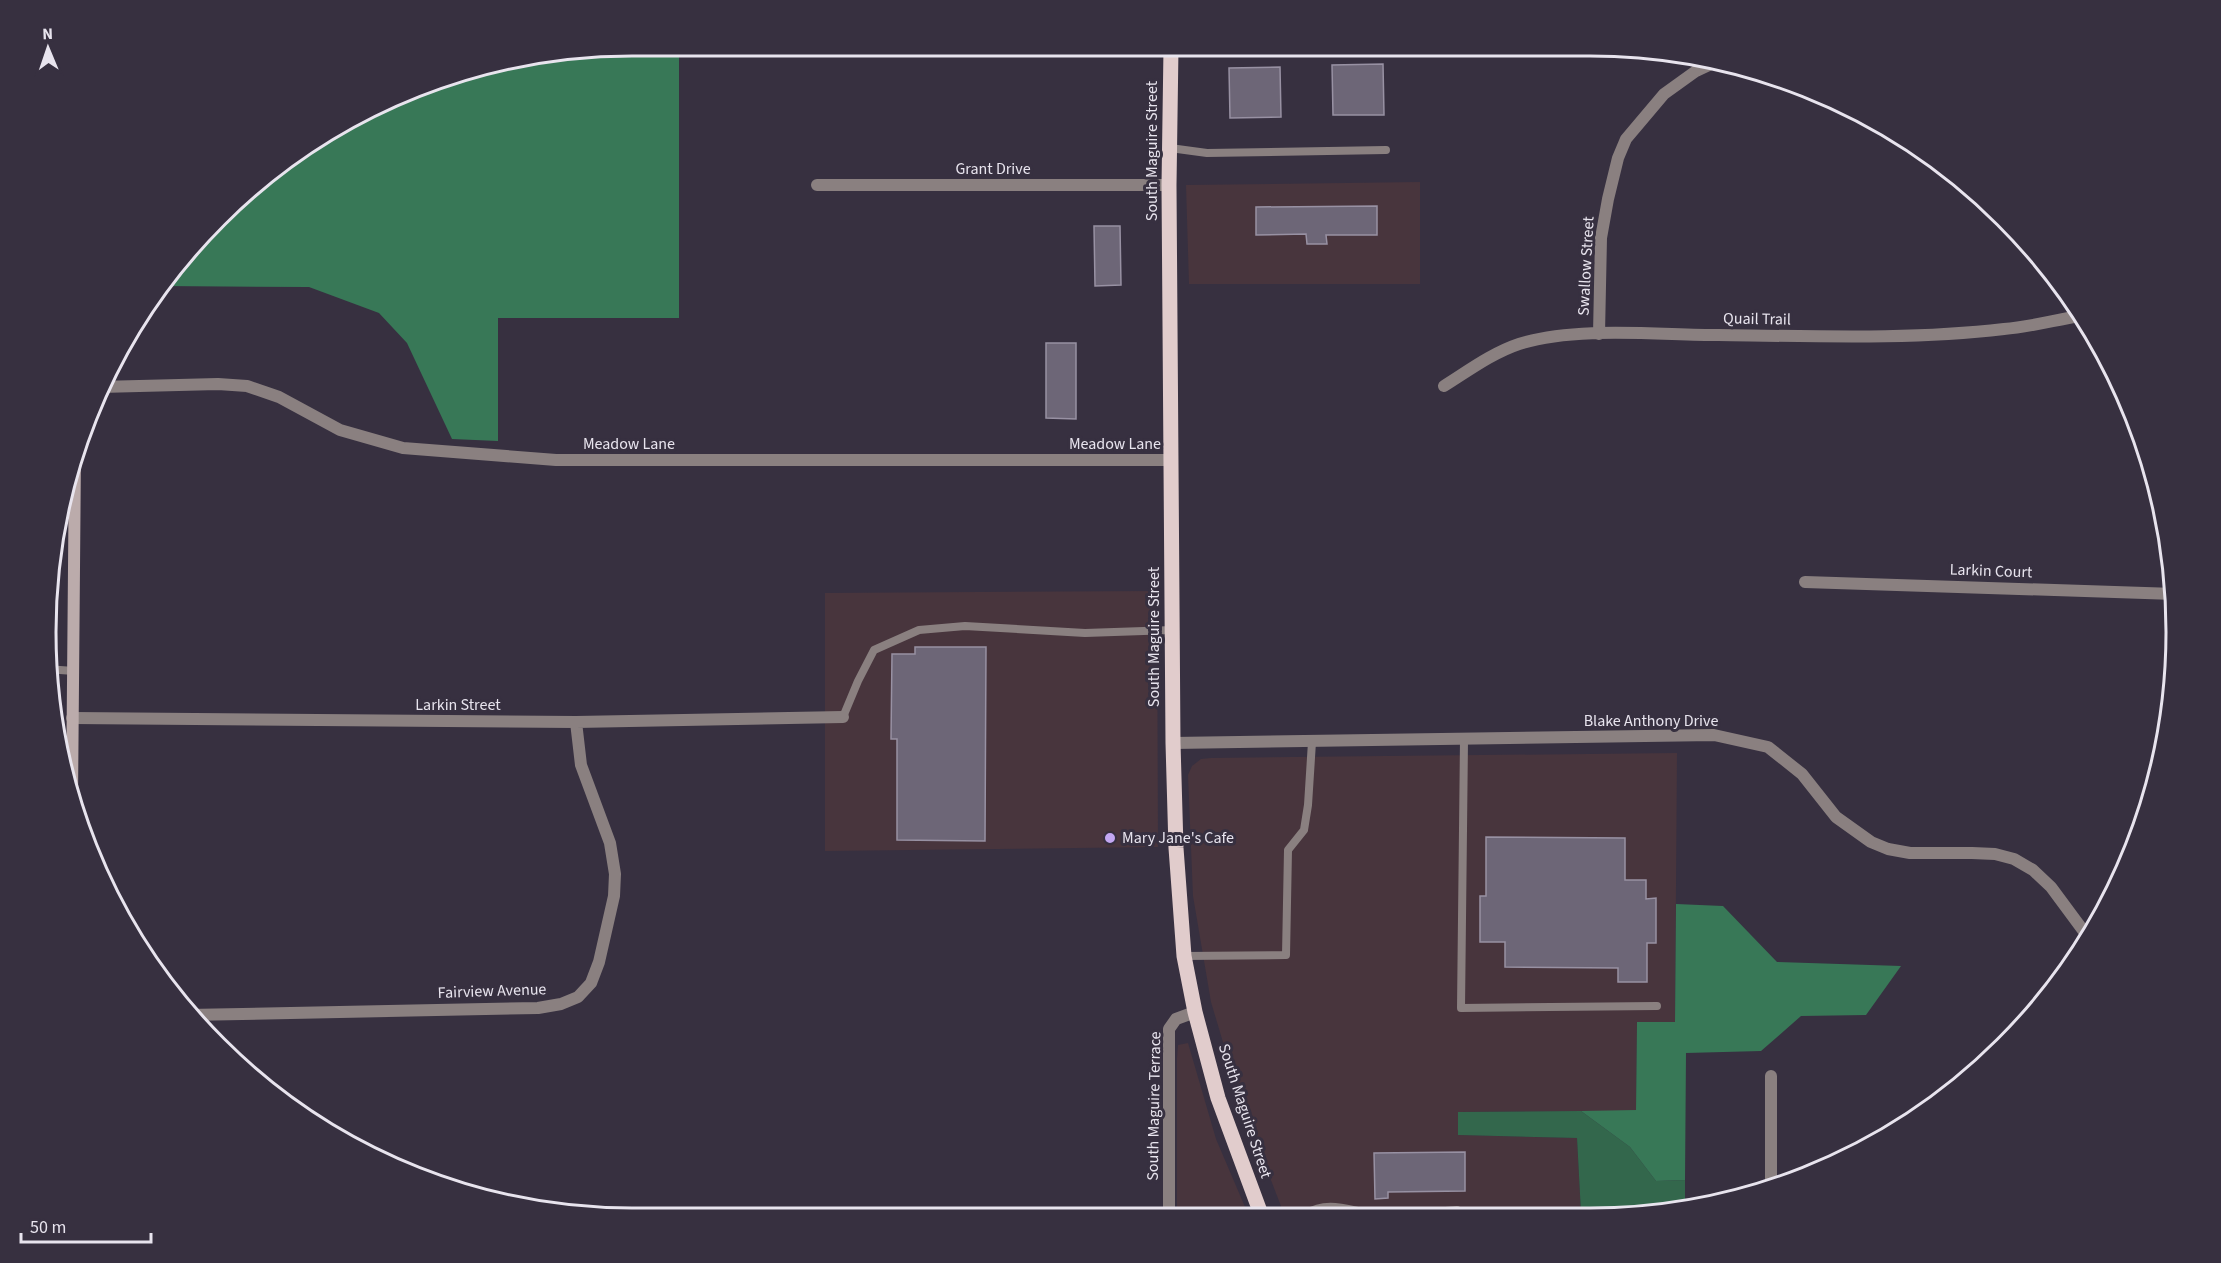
<svg xmlns="http://www.w3.org/2000/svg" width="2221" height="1263" font-family="'Source Sans 3',sans-serif">
	<style>
		.commercial { fill: #48353d }
		.green { fill: #33674c }
		.forest { fill: #387857 }
		.building { fill: #6d6677; stroke: #9891a3; stroke-width: 1.5 }
		.lines { fill: none; stroke-linecap: round; stroke-linejoin: round }
		.service { stroke: #8a8080; stroke-width: 8 }
		.minor { stroke: #8a8080; stroke-width: 12 }
		.secondary { stroke: #bbabab; stroke-width: 12 }
		.primary { stroke: #e1cccc; stroke-width: 15 }
		.poi-dot { fill: #c3a7f2; stroke: #373040; stroke-width: 2 }
		.labels { text-anchor: middle; dominant-baseline: central; stroke-width: 6; stroke-linejoin: round; paint-order: stroke }
		.street-label { font-size: 16px; fill: #e8e4ee; stroke: #373040 }
		.poi-label { font-size: 16px; fill: #e8e4ee; stroke: #373040; text-anchor: start }
		.rim { fill: none; stroke: #e8e4ee; stroke-width: 3 }
	</style>
	<rect width="100%" height="100%" fill="#373040"/>
	<!-- commercial -->
	<path class="commercial" d="M1420,182V284H1189L1186,185Z
		M1157,591L1158,847L825,851V593Z
		M1677,753L1675,1022H1637L1636,1111L1458,1112V1135L1577,1138L1581,1213L1284,1214L1240,1099L1211,1002L1193,896L1188,775L1192,766L1201,759L1211,758Z
		M1188,1043L1216,1139L1248,1214L1177,1215V1058L1178,1045Z"/>
	<!-- green -->
	<path class="green" d="M1581,1111L1630,1147L1656,1181L1685,1180V1208L1666,1213H1581L1577,1138L1458,1135V1112Z"/>
	<!-- forest -->
	<path class="forest" d="M555,50H679V318H498V441L452,439L407,343L379,313L309,287L160,286L217,217L275,166L372,106L443,76Z
		M1676,904L1723,906L1777,962L1901,966L1866,1015L1801,1016L1761,1051L1686,1053L1685,1180L1656,1181L1630,1147L1581,1111L1636,1110L1637,1022H1675Z"/>
	<!-- building -->
	<path class="building" d="M1383,64L1384,115H1333L1332,65Z
		M1280,67L1281,117L1230,118L1229,68Z
		M1377,206V235H1326L1327,244H1307L1306,234L1256,235V207Z
		M1094,226H1120L1121,285L1095,286Z
		M1046,343H1076V419L1046,418Z
		M915,647H986L985,841L897,840V739H891L892,654H915Z
		M1486,837L1625,838V880H1646V899L1656,898V943H1647V982H1618V968L1505,967V942H1480V896H1486Z
		M1465,1152V1191L1388,1192V1198L1375,1199L1374,1153Z"/>
	<g class="lines">
		<!-- service -->
		<path class="service" d="M1170,148L1207,153L1386,150
			M46,669L74,671
			M843,717L858,681L874,650L919,630L965,626L1085,633L1173,630
			M1464,740L1461,1008L1657,1006
			M1184,956L1286,955L1288,850L1304,830L1308,805L1312,742
			M1306,1214C1328,1199 1353,1212 1377,1214
			M1411,1214L1457,1210"/>
		<!-- minor -->
		<path class="minor" d="M817,185H1169
			M1599,334L1601,238L1608,199L1618,158L1626,139L1664,94L1696,71L1713,63
			M1444,386C1468,371 1492,353 1519,344C1575,326 1659,335 1718,335C1813,336 1910,340 2004,329C2030,327 2055,320 2080,316
			M100,387L218,384L247,386L279,397L340,430L403,448L556,460H1171
			M1805,582L2175,594
			M72,718L576,722L843,717
			M1173,743L1714,735L1768,747L1802,774L1836,817L1871,842L1888,849L1910,853H1972L1995,854L2014,859L2033,870L2051,887L2088,937
			M188,1015L538,1008L561,1004L578,997L591,983L599,962L614,896L615,874L610,843L581,765L576,722
			M1771,1076V1188
			M1169,1215V1029L1176,1019L1195,1012"/>
		<!-- secondary -->
		<path class="secondary" d="M72,799L75,452"/>
		<!-- primary -->
		<path class="primary" d="M1171,48L1169,185L1173,743L1176,848L1184,956L1195,1012L1218,1098L1261,1214"/>
	</g>
	<!-- markers -->
	<circle class="poi-dot" cx="1110" cy="838" r="6"/>
	<g class="labels">
		<!-- street labels -->
		<g class="street-label">
			<text transform="translate(1152 151) rotate(-90)">South Maguire Street</text>
			<text x="993" y="169">Grant Drive</text>
			<text transform="translate(1586 266) rotate(-87)">Swallow Street</text>
			<text transform="translate(1757 319) rotate(1)">Quail Trail</text>
			<text x="629" y="444">Meadow Lane</text>
			<text x="1115" y="444">Meadow Lane</text>
			<text transform="translate(1991 571) rotate(2)">Larkin Court</text>
			<text transform="translate(1154 637) rotate(-90)">South Maguire Street</text>
			<text x="458" y="705">Larkin Street</text>
			<text x="1651" y="721">Blake Anthony Drive</text>
			<text transform="translate(492 991) rotate(-2)">Fairview Avenue</text>
			<text transform="translate(1154 1106) rotate(-89)">South Maguire Terrace</text>
			<text transform="translate(1245 1111) rotate(72)">South Maguire Street</text>
		</g>
		<!-- poi labels -->
		<g class="poi-label">
			<text x="1122" y="838">Mary Jane's Cafe</text>
		</g>
	</g>
	<!-- crop -->
	<path d="M0 0H2221V1263H0ZM632 56H1590A576 576 0 0 1 2166 632V632A576 576 0 0 1 1590 1208H632A576 576 0 0 1 56 632V632A576 576 0 0 1 632 56Z" fill="#373040" fill-rule="evenodd"/>
	<path class="rim" d="M632 56H1590A576 576 0 0 1 2166 632V632A576 576 0 0 1 1590 1208H632A576 576 0 0 1 56 632V632A576 576 0 0 1 632 56Z"/>
	<!-- north arrow -->
	<g transform="translate(48 48) rotate(358)" stroke="#373040" stroke-width="4.5" paint-order="stroke">
	<path d="M0-4.5L10 22L0 15L-10 22Z" fill="#e8e4ee"/>
	<text y="-9" font-size="16" font-weight="bold" text-anchor="middle" fill="#e8e4ee">N</text>
	</g>
	<!-- scale -->
	<path d="M21 1233v9h130v-9" fill="none" stroke="#e8e4ee" stroke-width="3"/>
	<text x="30" y="1233" font-size="18" fill="#e8e4ee" stroke="#373040" stroke-width="4.5" paint-order="stroke">50 m</text>
</svg>
